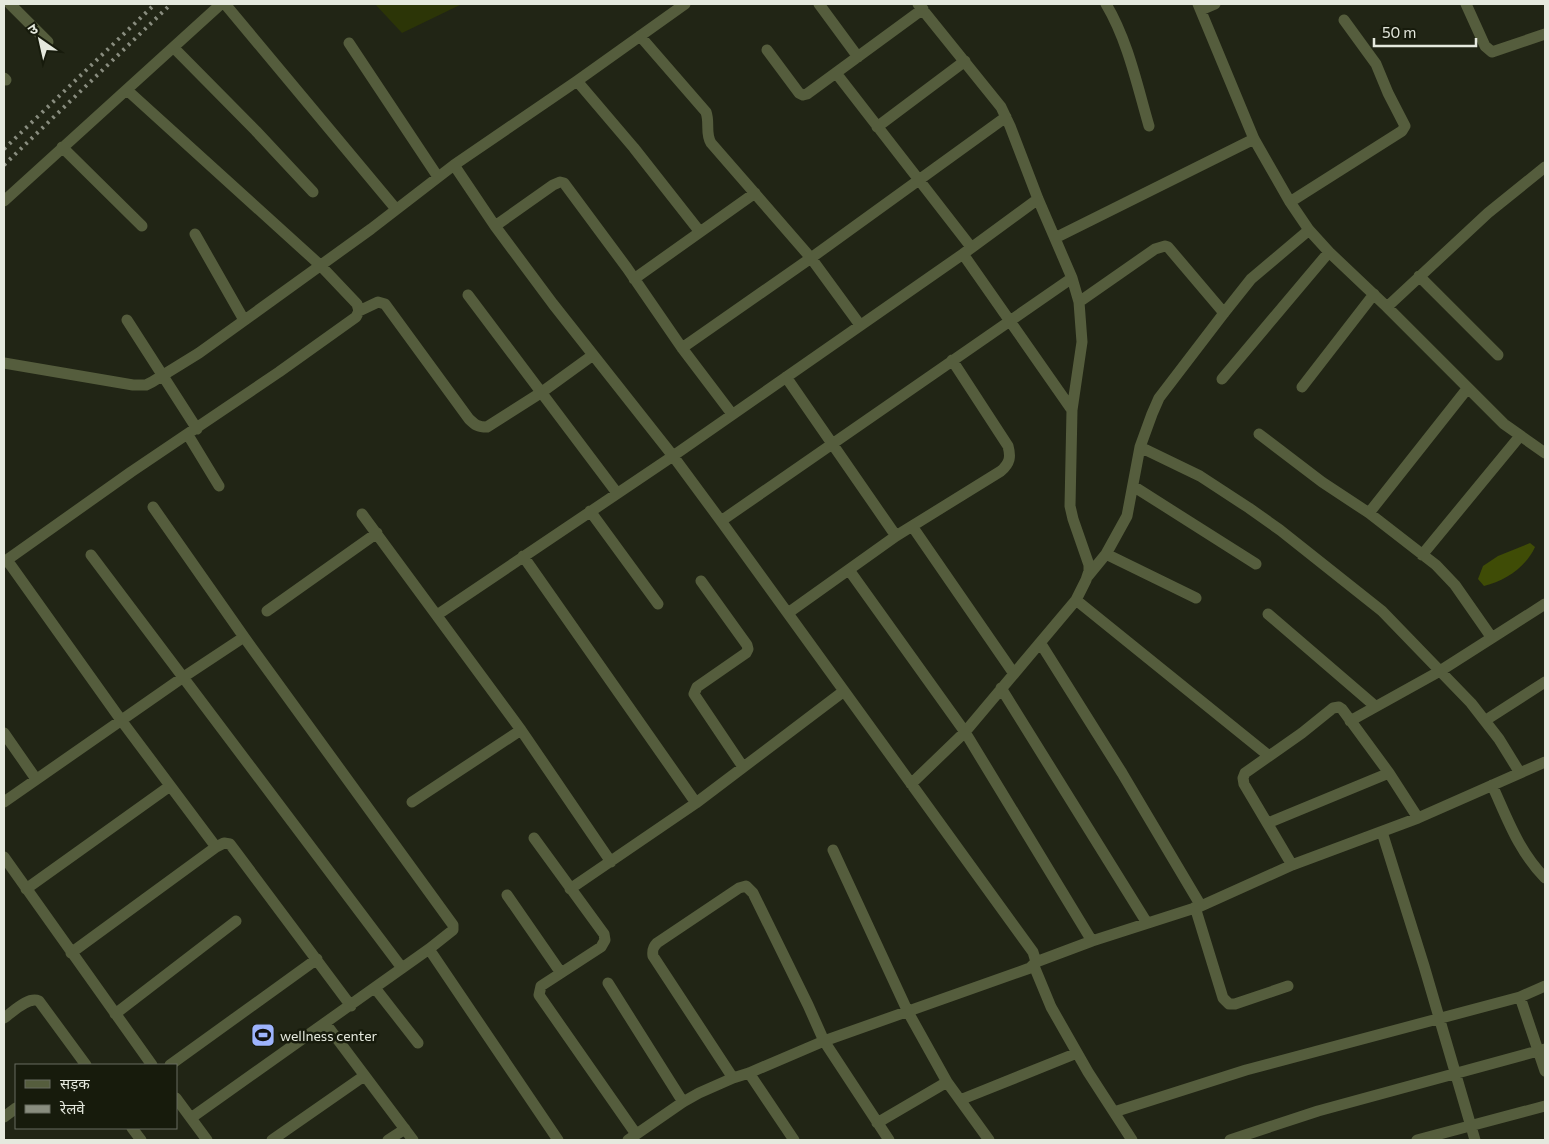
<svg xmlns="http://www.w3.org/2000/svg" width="1549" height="1144" font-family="Commissioner,'Noto Sans Devanagari',sans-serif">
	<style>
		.green { fill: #2c3507 }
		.water { fill: #3f4c06 }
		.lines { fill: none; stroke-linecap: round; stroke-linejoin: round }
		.minor { stroke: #555d3d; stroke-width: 11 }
		.rail { stroke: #898d7f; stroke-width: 4; stroke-dasharray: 2.5 5; stroke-linecap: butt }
		.labels { text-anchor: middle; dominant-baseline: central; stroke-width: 5; stroke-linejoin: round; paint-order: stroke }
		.poi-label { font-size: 14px; fill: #e5e9de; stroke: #171b0c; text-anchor: start }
	</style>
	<rect width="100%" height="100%" fill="#212515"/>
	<!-- green -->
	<path class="green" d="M375,4H462L402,33Z"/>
	<!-- water -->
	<path class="water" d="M1530,543L1535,547C1526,567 1505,581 1484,586L1478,579L1483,566L1498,556Z"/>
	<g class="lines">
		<!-- minor -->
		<path class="minor" d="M10,4L48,42
			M225,4L396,209
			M819,4L858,57
			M1106,4C1128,41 1137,85 1149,126
			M1198,4L1254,139L1290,202L1309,230L1329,252L1387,307L1504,424L1545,453
			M1466,4L1485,46L1492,52L1545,34
			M1201,10L1215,4
			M640,36L706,112C710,123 705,133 711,143L811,258L860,325
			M349,43L438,177
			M174,48L256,131L313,192
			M767,50L799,93L803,95L807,94L923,9
			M836,73L971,247
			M4,78L6,80
			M577,81L634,148L700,232
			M877,127L965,61
			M62,147L142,226
			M454,165L495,226L553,304L673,456L721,521L1033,952L1036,962L1030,968L824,1041L749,1073L733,1078L699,1093L683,1102L628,1140
			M4,201L221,4
			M1290,202L1402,131L1405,126L1388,93L1376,64L1344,20
			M495,226L553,185L560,182L564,183L627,268L682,348L732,414
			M195,234L244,320
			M1055,238L1254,139
			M963,254L1072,410
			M1419,276L1498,355
			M634,279L755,193
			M468,295L617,493
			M1079,302L1155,249L1165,246L1168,247L1224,313
			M1387,307L1488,213L1545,167
			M359,311L378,302L385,304L469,419C475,425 478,427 487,427L542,392L593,355
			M127,320L197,429
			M682,348L811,258L1006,117
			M4,363L133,385H146L152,382L199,353L371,229L454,165L577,81L685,4
			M786,377L896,536
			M1222,379L1329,252
			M1302,387L1374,294
			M1259,434L1322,482L1369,513L1436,565L1455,585L1492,638
			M188,435L219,486
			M1140,447L1200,476L1249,508L1280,530L1382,611L1471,703L1499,739L1520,773
			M1133,486L1256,564
			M153,507L244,637L453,925V930L429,949L191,1118
			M590,511L658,604
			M1369,513L1467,389
			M362,514L521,730L611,862
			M721,521L1072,278
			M912,526L1014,674
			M1106,554L1196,598
			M91,555L402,968
			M1422,555L1520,436
			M523,556L696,803
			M7,560L121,720L216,847
			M4,562L131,472L279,372L356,317L359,311L357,304L320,265L127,90
			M849,570L965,732L1092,941
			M1088,576L1106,554L1127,516L1140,447L1152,414L1159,398L1224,313L1251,279L1309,230
			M701,581L747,645L748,649L746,653L697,687L694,694L743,767
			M1076,600L1269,756
			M267,611L377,533
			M788,613L896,536L1001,471C1010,463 1011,457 1008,446L952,360
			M1268,614L1375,706
			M437,615L673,456L963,254L1038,199
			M1041,644L1122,773L1201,906
			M1001,688L1147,923
			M1486,720L1545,682
			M1350,721L1440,671L1545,604
			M4,733L36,779
			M911,784L965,732L1076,600L1086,580L1089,571V565L1073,519L1070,506L1072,410L1082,342L1079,302L1072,278L1038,199L1010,126L1001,107L918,4
			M1492,785C1508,820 1518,850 1545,878
			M4,802L182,678L244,637
			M412,802L521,730
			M1268,823L1389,773
			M1382,832L1424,966L1475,1140
			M534,838L604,934L605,940L601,947L541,986L539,995L636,1134
			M833,850L908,1012L947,1082L989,1140
			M4,857L152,1065
			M1292,865L1244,784L1243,778L1245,773L1302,733L1333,708L1339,707L1342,709L1389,773L1418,818
			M26,889L170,786
			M570,889L696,803L844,691
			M507,895L561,973
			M1195,907L1223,998L1229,1004H1235L1288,986
			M429,949L558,1140
			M71,953L216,847L224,843L230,844L351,1006
			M1036,962L1092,941L1201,906L1292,865L1418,818L1545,762
			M1034,966L1051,1007L1088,1072L1132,1140
			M608,983L683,1102
			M375,988L418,1043
			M1520,997L1545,1071
			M115,1014L236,921
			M4,1018C13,1012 28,996 39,1001L86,1065
			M326,1024L413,1140
			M170,1065L317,959
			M749,1073L794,1140
			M733,1078L653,956C652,950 653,947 657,943L739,888L746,886L753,893L808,1005L824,1041L889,1140
			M176,1098L207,1140
			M960,1100L1077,1053
			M1114,1112L1246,1070L1520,997L1545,986
			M4,1117L16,1108
			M877,1123L947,1082
			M132,1128L141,1140
			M272,1140L364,1076
			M388,1140L405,1129
			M1230,1140L1318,1111L1545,1049
			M1417,1140L1545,1106"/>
		<!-- rail -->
		<path class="rail" d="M4,149L155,4
			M4,165L171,4"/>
	</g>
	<!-- icons -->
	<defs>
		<g id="stadium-square" transform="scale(1.25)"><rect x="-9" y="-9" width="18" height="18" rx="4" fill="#9eb4fd" stroke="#171b0c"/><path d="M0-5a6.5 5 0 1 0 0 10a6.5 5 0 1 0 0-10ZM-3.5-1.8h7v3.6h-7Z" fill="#111"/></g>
	</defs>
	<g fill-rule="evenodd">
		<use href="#stadium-square" x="263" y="1035"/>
	</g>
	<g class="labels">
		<!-- poi labels -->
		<g class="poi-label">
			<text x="280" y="1035">wellness center</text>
		</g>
	</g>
	<!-- border -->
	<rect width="1549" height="1144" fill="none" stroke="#e5e9de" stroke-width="10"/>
	<!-- legend -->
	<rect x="15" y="1064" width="162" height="65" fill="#171b0c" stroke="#696d60"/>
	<rect x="25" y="1080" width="25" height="8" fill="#555d3d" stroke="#696d60"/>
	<text x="60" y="1089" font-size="15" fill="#e5e9de">सड़क</text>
	<rect x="25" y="1105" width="25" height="8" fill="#898d7f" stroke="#696d60"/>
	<text x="60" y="1114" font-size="15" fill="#e5e9de">रेलवे</text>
	<!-- north arrow -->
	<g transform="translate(40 40) rotate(326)" stroke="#171b0c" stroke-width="4" paint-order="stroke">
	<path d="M0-4L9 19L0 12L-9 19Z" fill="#e5e9de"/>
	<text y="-8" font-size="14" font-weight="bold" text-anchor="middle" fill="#e5e9de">उ</text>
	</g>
	<!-- scale -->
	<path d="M1374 38v8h102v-8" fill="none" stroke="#e5e9de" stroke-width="2.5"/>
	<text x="1382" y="38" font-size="15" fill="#e5e9de" stroke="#171b0c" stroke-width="4" paint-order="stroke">50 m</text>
</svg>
